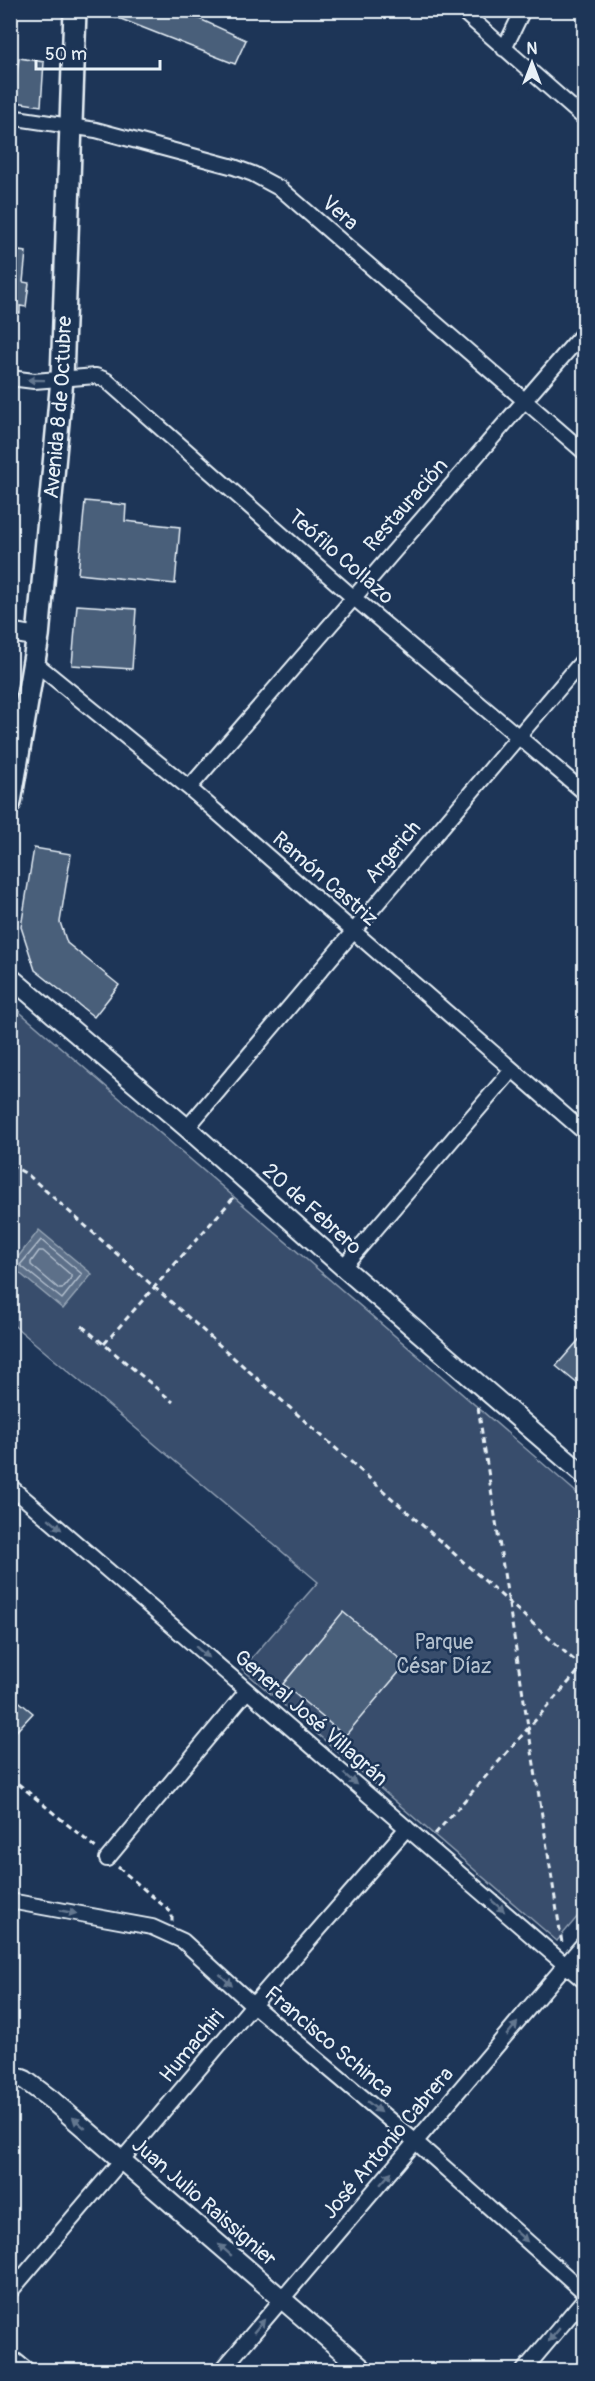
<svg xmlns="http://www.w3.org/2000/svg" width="595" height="2381" font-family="Pangolin,sans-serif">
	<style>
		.green { fill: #374d6c; stroke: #909fb2; stroke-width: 1.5 }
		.water { fill: #5d7089; stroke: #95a4b5; stroke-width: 1.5 }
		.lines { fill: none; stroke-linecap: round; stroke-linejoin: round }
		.shore { stroke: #b0bdcc; stroke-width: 1.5 }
		.building { fill: #495e7a; stroke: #e8f1f8; stroke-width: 1.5 }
		.street-casing { stroke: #e8f1f8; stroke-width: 18 }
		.secondary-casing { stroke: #e8f1f8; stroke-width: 22 }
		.primary-casing { stroke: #e8f1f8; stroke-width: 26 }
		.path { stroke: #e8f1f8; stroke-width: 3; stroke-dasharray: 6 4.5; stroke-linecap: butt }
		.street { stroke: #1d3557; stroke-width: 14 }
		.secondary { stroke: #1d3557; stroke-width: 18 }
		.primary { stroke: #1d3557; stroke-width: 21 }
		.oneway { fill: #64778f }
		.labels { text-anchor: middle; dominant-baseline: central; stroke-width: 5; stroke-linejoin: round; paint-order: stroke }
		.street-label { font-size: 21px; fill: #e8f1f8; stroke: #1d3557 }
		.park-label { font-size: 21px; fill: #b3c0ce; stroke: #1d3557 }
	</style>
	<rect width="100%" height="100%" fill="#1d3557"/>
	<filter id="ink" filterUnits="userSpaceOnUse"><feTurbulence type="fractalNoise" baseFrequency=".0167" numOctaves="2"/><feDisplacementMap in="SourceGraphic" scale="12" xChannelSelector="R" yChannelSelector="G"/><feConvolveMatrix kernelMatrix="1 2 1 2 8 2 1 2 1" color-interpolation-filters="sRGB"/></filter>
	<g filter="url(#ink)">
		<!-- green -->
		<path class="green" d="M15,1008L584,1499V1909L557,1941L242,1669L318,1582L11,1323L10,1010Z"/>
		<!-- water -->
		<path class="water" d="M39,1230L92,1274L63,1309L11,1266Z"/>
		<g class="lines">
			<!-- shore -->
			<path class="shore" d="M41,1240L82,1274L62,1299L20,1265Z
				M39,1251H43L71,1275V1278L62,1289H59L31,1265V1262Z"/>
		</g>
		<!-- building -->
		<path class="building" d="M98,10H180L246,40L235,64Z
			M19,58L44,62L41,106L10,101V79H16Z
			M10,250L26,252L23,282L29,283L26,307L20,306V313H10Z
			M85,501L126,505L125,521L180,527L175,584L78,574Z
			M77,605L136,609L132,669L72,665Z
			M34,848L71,854L60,922L67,943L119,985L94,1017L35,970L21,927Z
			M585,1333V1390L556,1366Z
			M343,1612L406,1664L345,1736L283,1684Z
			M10,1694L33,1713L10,1738Z"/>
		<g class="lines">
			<!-- street casing -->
			<g class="street-casing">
				<path id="street" d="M461,10L584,118
					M504,49L523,10
					M10,117L96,130L234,167L253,174L281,189L584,452
					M10,378L34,381L96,376L106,380L354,598L584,792
					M34,662L189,788L584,1132
					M189,788L584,332
					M187,1128L584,659
					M343,1267L512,1070
					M10,1486L584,1981
					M107,1859L247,1691
					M10,1901L152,1927L183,1941L253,2005L417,2143L584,2292
					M10,2292L253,2005L407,1828
					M222,2370L584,1943
					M524,2370L584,2299"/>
			</g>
			<!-- secondary casing -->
			<g class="secondary-casing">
				<path id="secondary" d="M10,632L38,637
					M10,977L187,1128L343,1267L584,1475
					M10,2074L25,2080L53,2101L364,2370
					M10,2359L24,2370"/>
			</g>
			<!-- primary casing -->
			<g class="primary-casing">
				<g id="primary">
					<path id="s1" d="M10,802L38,637L62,379L75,10"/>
				</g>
			</g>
			<!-- path -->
			<path class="path" d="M10,1165L27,1174L584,1669
				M82,1326L173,1402
				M104,1344L236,1195
				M478,1407L562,1943
				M10,1777L97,1849
				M435,1834L584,1665
				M118,1867L172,1913V1922"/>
			<!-- street -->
			<use href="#street" class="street"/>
			<!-- secondary -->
			<use href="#secondary" class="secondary"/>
			<!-- primary -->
			<use href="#primary" class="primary"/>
		</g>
		<!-- one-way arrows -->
		<defs><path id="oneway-solid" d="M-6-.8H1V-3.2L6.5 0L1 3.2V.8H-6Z" transform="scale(1.5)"/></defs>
		<g class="oneway">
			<use href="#oneway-solid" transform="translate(36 380) rotate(-179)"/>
			<use href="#oneway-solid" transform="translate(55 1524) rotate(41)"/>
			<use href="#oneway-solid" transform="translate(202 1652) rotate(41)"/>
			<use href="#oneway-solid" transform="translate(350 1779) rotate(41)"/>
			<use href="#oneway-solid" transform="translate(498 1906) rotate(41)"/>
			<use href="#oneway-solid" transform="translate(68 1912) rotate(11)"/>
			<use href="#oneway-solid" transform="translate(226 1980) rotate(43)"/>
			<use href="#oneway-solid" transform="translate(512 2029) rotate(-50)"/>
			<use href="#oneway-solid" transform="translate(374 2107) rotate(40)"/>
			<use href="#oneway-solid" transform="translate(79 2123) rotate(-139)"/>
			<use href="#oneway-solid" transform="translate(386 2178) rotate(-49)"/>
			<use href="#oneway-solid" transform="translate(521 2236) rotate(41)"/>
			<use href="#oneway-solid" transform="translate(225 2250) rotate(-139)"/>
			<use href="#oneway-solid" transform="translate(259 2326) rotate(-50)"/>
			<use href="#oneway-solid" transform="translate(554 2335) rotate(130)"/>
		</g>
	</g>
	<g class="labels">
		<!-- street labels -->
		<g class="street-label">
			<text transform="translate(340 213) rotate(41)">Vera</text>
			<text stroke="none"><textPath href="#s1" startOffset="398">Avenida 8 de Octubre</textPath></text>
			<text transform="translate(406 505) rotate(-49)">Restauración</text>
			<text transform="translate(341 557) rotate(41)">Teófilo Collazo</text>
			<text transform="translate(393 852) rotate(-50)">Argerich</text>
			<text transform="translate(325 879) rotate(41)">Ramón Castriz</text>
			<text transform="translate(312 1209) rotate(42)">20 de Febrero</text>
			<text transform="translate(311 1718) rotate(41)">General José Villagrán</text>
			<text transform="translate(329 2042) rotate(40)">Francisco Schinca</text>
			<text transform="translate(192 2046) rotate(-50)">Humachiri</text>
			<text transform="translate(388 2143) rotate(-50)">José Antonio Cabrera</text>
			<text transform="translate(204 2202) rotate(41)">Juan Julio Raissignier</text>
		</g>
		<!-- park labels -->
		<g class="park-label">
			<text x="444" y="1642">Parque<tspan x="444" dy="24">César Díaz</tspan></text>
		</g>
	</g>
	<!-- margin -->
	<rect width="595" height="2381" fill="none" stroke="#1d3557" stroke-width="36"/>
	<rect x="18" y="18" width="559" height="2345" fill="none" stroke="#e8f1f8" stroke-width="2" filter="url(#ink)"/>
	<!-- north arrow -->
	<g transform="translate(532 63)" stroke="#1d3557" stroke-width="4.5" paint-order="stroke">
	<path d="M0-4.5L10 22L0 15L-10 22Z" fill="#e8f1f8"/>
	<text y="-9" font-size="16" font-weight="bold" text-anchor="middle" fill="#e8f1f8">N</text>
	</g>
	<!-- scale -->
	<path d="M36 60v9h124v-9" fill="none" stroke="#e8f1f8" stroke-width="3"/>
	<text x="45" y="60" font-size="18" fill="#e8f1f8" stroke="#1d3557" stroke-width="4.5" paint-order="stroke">50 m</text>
</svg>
